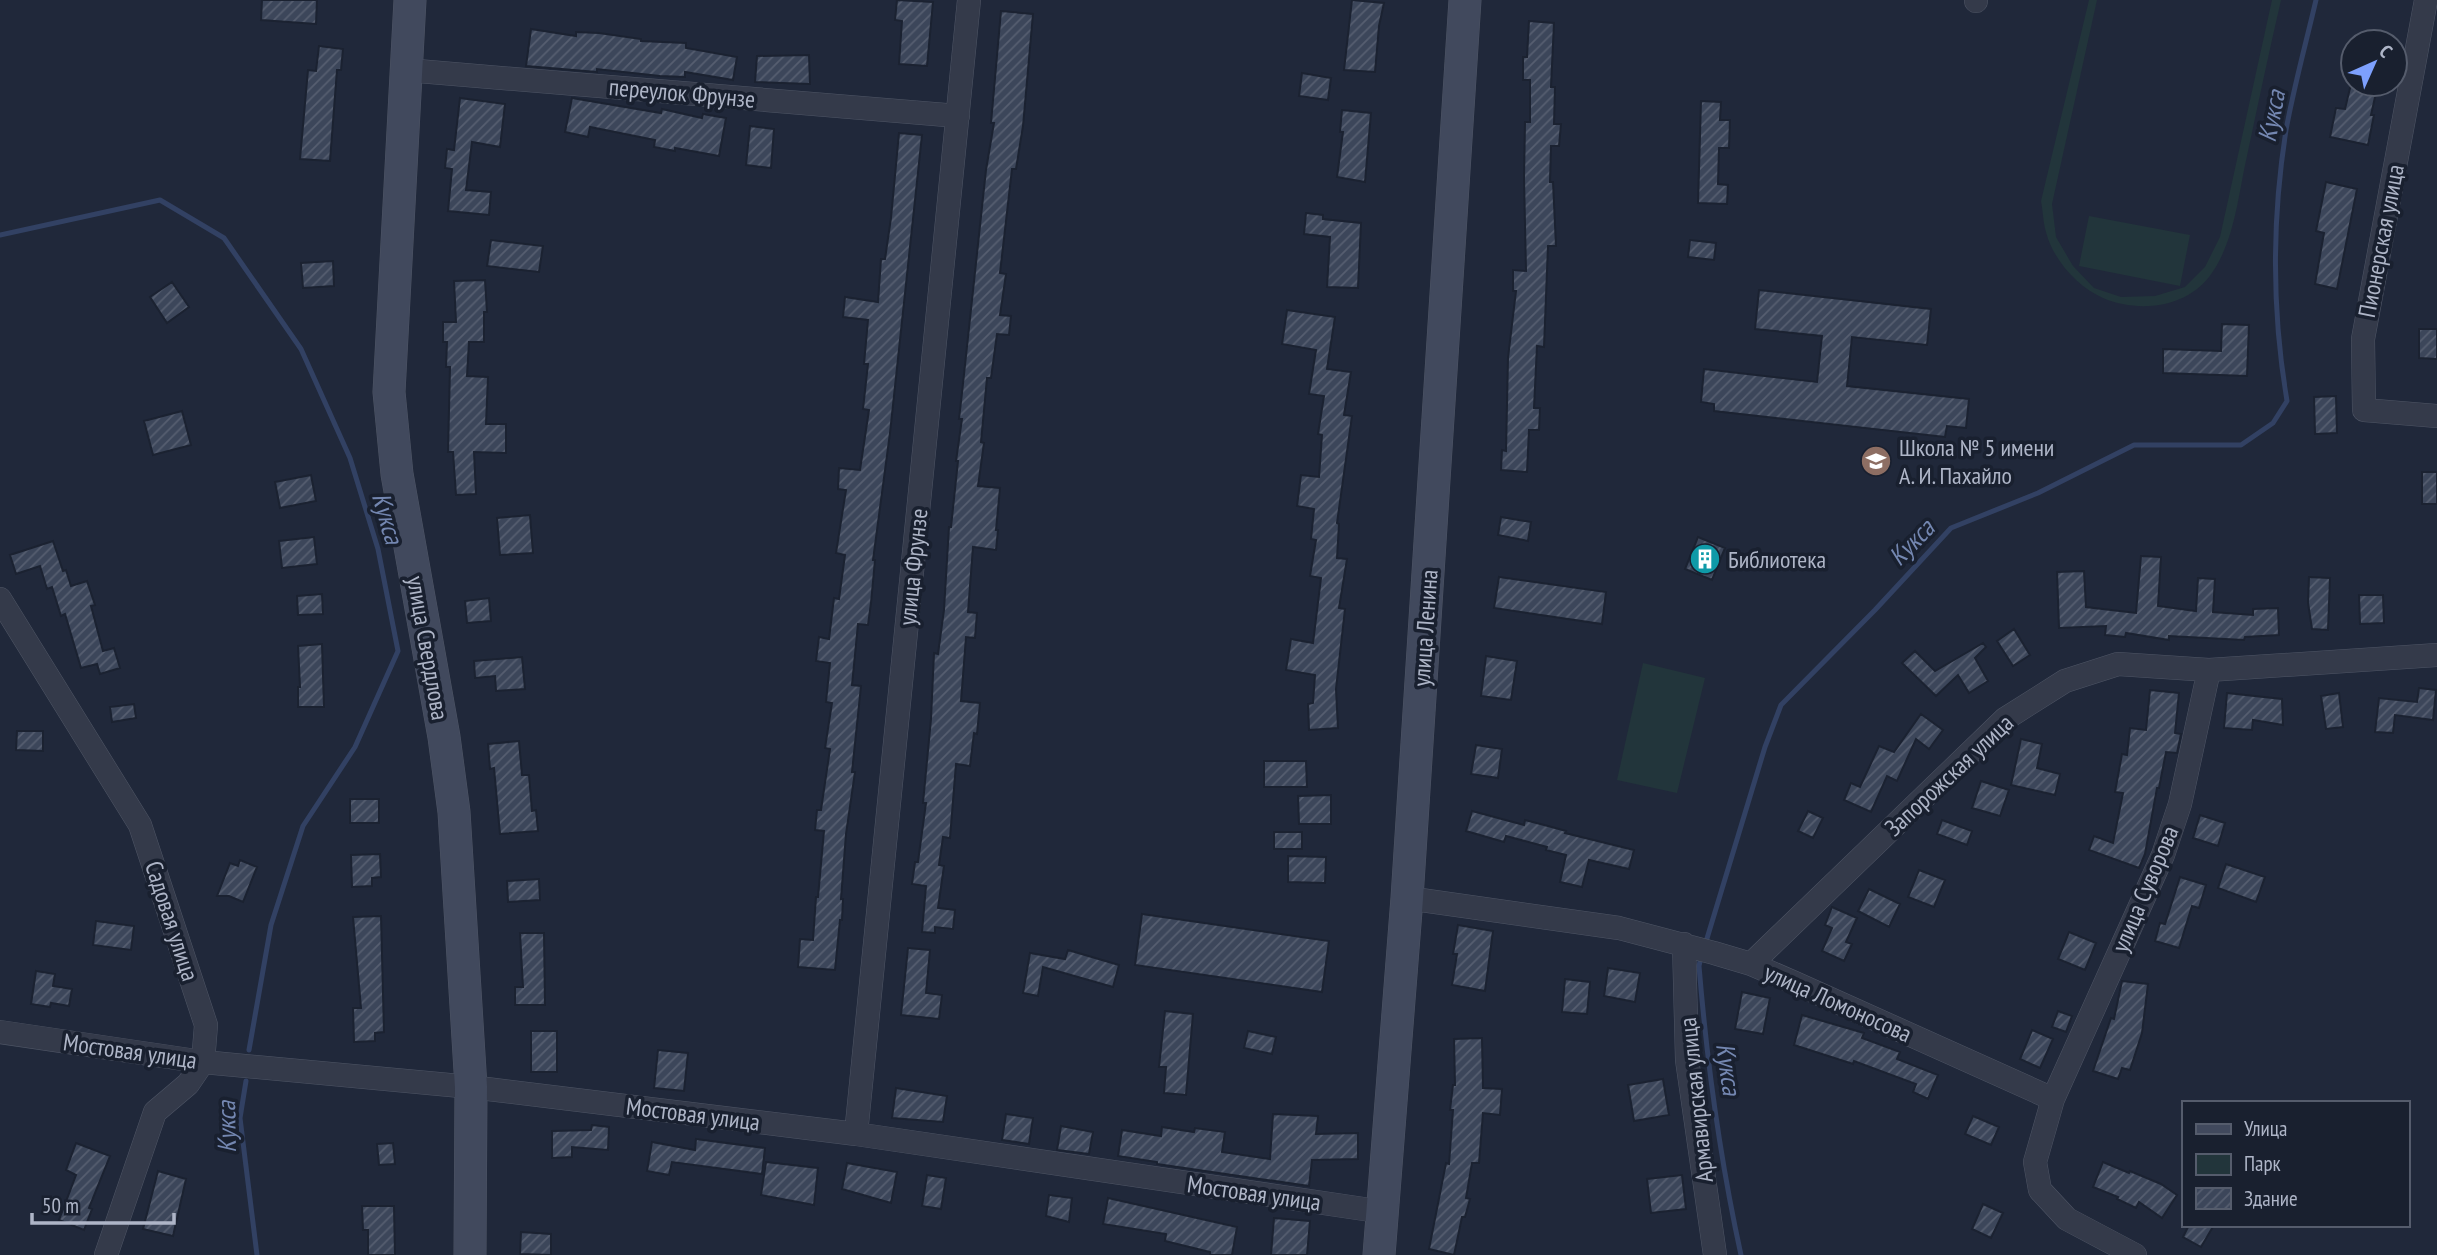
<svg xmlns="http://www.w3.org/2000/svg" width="2437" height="1255" font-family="'PT Sans Narrow',sans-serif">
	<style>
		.green { fill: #22353b }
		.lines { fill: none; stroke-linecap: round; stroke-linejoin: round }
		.stream { stroke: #324163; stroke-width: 5 }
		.building { fill: url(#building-hatch); stroke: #1b2231; stroke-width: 2 }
		.street-casing { stroke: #4e5565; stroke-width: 24 }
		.secondary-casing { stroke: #4e5565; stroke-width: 33 }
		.street { stroke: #343a4a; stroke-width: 23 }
		.secondary { stroke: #41495d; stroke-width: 32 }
		.labels { text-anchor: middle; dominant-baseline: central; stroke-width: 7; stroke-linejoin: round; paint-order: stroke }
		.street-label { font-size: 24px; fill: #aeb5c7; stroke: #19202f }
		.poi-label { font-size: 24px; fill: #aeb5c7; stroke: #19202f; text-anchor: start }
		.water-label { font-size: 26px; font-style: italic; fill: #7487b1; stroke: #19202f }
	</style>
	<defs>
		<pattern id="building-hatch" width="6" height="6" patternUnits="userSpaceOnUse" patternTransform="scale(1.75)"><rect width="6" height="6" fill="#3c465a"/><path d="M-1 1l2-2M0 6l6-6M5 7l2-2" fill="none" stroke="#565e70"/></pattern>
	</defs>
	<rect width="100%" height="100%" fill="#20283a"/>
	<!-- green -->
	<path class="green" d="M2089,0H2097L2052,204L2056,237L2073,266L2094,288L2121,297L2155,296L2185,287L2205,267L2220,237L2272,0H2281C2269,52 2258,104 2247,156C2238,195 2235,243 2209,277C2185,308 2138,313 2103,298C2078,287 2053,260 2046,232C2043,222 2043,211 2041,201Z
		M2089,216L2190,235L2180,286L2079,266Z
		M1643,663L1705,678L1677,793L1617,780Z"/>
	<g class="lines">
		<!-- stream -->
		<path class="stream" d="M0,235L160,200L224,238L301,349L350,458L378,549L398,651L355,747L303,826L271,925L249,1050
			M1705,945L1765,747L1781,705L1875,610L1951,528L2038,493L2134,445H2241L2273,423L2287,401C2272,312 2272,219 2286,130C2294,86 2306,43 2316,0
			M1701,957L1699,966C1707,1063 1720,1159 1741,1255
			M246,1081L240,1118L257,1255"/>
	</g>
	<!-- building -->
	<path class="building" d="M262,0H317L316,24L261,20Z
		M897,0L933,2L927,66L899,64L902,21L895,20Z
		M1352,0L1384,3L1379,26L1375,72L1344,70Z
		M1001,11L1033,14L1023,126L1016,169H1012L1000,273L1006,274L1000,315L1011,316L1009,335L997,334L991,378H987L981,442L984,443L978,486L1000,488L996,530H998L996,550L973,547L968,612L977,613L975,638L966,637L961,701L980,703L977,734L974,733L970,766L956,764L950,838L943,837L939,865L944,866L938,908L955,910L953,929L935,927V933L922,932L926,886L912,884L915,862H918L926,803H923L931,719L934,653L938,654L944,610L949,527H951L958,461H956L962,419H959L962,393L986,170L994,123H991Z
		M1529,21L1554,23L1551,87H1555L1554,124H1561L1559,146H1551L1550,182H1553L1556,246H1548L1544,347L1537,346L1534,408H1540L1539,430H1529L1527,472L1501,470L1502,450L1506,451L1508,358L1516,291H1513V270L1526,271L1524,178L1525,122H1530V80H1523V57H1527Z
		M531,29L576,36V32L599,33L641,39V41L686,43V48L737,57L733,80L685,72V77L660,76L597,69V72L526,66Z
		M319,46L343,49L341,70H337L330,161L300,159L308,70L316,71Z
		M809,55L810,84L755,82L757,56Z
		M1302,73L1331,78L1328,100L1299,96Z
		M2351,84H2378L2371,115H2374L2368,145L2330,137L2336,108L2345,109Z
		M460,98L505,104L500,147L472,142L466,190L491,192L489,215L448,211L452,169L445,168L447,149L454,150Z
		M572,98L661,113L662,109L702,118L703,114L726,118L719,156L675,148V151L654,147L655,140L590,127L588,137L565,132Z
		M1701,101L1721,102L1720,120H1730L1729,148H1719L1718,184L1728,185L1727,204L1698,203Z
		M1342,110L1371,113L1365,182L1337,177L1343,132H1340Z
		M750,126L774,129L771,168L746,165Z
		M899,133L922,135L890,433L873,560H875L871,603L868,625L858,624L852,685L861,686L852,772H855L846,834L841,899H843L842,920H840L835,970L798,967L800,939L813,940L816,897H818L824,831L815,830L817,810H821L830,749L825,748L832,703L826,702L830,663L816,661L819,637L829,639L834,598L839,599L845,555L836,553L846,490L838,489L839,468L860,470L869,410L863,409L868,364H864L868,320L843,317L845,297L878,302L881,259H885L891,218Z
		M2326,182L2357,189L2337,289L2315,284L2324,233L2316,231Z
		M1306,213L1323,215V219L1361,223L1358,288L1327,287L1330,237L1304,234Z
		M491,240L543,246L539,272L487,266Z
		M1690,240L1716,243L1714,260L1688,257Z
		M333,261L334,286L303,288L301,263Z
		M485,280L487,312H484V342H469L467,376L488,377L486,424H506V453L474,452L476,494L456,495L453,452H448L450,367H446L447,342H443V322H456L454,281Z
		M172,282L189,307L167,323L150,297Z
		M1759,290L1931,309L1927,345L1852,337L1847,386L1969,399L1966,428L1947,426L1945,437L1714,411V404L1701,402L1704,369L1817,382L1822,336L1755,329Z
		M1287,310L1335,317L1327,369L1351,372L1344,415L1352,416L1337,523L1339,524L1337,558L1347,559L1339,608L1345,609L1336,689L1338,728L1309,730L1308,704L1313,703L1315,675L1286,670L1291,639L1313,643L1321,578L1310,576L1316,540L1311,539L1314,509L1297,506L1301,475L1319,477L1322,435L1318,434L1324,396L1309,394L1316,350L1282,344Z
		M2222,324L2249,325L2247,376L2163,373V349L2221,351Z
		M2419,329H2437V359L2419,358Z
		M2336,396L2337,433L2315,434L2314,397Z
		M182,411L191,445L153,455L144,421Z
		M2422,472H2437V504H2422Z
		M311,475L316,501L280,508L275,482Z
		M530,515L533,553L500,555L497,518Z
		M1501,517L1531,522L1528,541L1498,535Z
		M314,537L317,564L282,568L279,541Z
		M1698,537L1725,548L1712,580L1685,569Z
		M53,541L63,571L66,570L71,586L87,581L95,605L91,606L103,651L114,648L120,668L100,674L97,664L81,668L65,614L61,616L52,587L47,589L40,566L16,574L10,555Z
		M2141,556L2161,557L2158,606L2196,611L2198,578L2215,579L2213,612L2253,615V609L2278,608L2279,635L2245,637L2244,640L2169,636V640L2126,633L2125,637L2105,635L2106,626L2059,628L2057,572L2084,571L2086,607L2136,613Z
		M1499,577L1606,592L1602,624L1494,608Z
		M2309,577L2330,578L2328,630L2312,629L2308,603Z
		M322,594L323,614L298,615L297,596Z
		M2359,595H2383L2384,623L2360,624Z
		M489,598L491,621L467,623L465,601Z
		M2014,629L2030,655L2013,666L1997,641Z
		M1983,643L1986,647L1975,658L1988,681L1969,693L1958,675L1936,696L1902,663L1915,651L1935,671Z
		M322,644L324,707H298V687H300L298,646Z
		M1486,656L1517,661L1511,700L1481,696Z
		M522,657L525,689L496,691L495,676L475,678L474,661Z
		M2419,688L2436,690L2433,720L2395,715L2393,733L2375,732L2379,698L2417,702Z
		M2150,690L2179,693L2175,733L2181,734L2177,753L2166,752L2159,788H2157L2145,854L2139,868L2089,850L2094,836L2113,843L2123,793L2115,792L2122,754L2127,755L2130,728L2146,730Z
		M2227,693L2282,699L2283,725L2253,720L2252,730L2224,728Z
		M2339,693L2343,727L2326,729L2321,696Z
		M134,704L136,718L112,722L110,707Z
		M1921,714L1943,730L1929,749L1916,739L1897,781L1887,776L1871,812L1844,800L1851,783L1860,787L1879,746L1894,752Z
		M17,731H43V751L16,750Z
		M2021,739L2042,744L2037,768L2060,774L2055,795L2011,785Z
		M519,741L522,775H529L532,811L536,810L538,831L500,834L494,768L490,769L488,744Z
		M1476,745L1502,749L1498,778L1471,774Z
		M1264,761H1306L1307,787H1264Z
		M1981,781L2009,790L2000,816L1972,808Z
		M1331,795V824H1299L1298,796Z
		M350,799H379V823H350Z
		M1472,811L1524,825L1525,820L1548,826L1566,831L1565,833L1634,850L1629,869L1589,860L1582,887L1560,882L1566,855L1546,850L1547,847L1506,836L1504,842L1466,831Z
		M1808,811L1823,818L1813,838L1798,831Z
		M2200,815L2225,823L2218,846L2193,838Z
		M1942,820L1972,831L1967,845L1937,834Z
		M1274,832H1302V849H1274Z
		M380,854L381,877L372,878V886L352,887L351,855Z
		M1288,856L1326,857L1325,883L1288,882Z
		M240,860L257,867L243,902L229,896H217L230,863L238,866Z
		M2226,864L2265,877L2256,902L2218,888Z
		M1919,870L1945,880L1934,907L1908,897Z
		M2180,877L2206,885L2199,908L2192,906L2179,948L2155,941L2160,923L2165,924Z
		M539,879L540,900L508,902L507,881Z
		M1869,889L1900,904L1889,927L1858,911Z
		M1832,907L1857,918L1846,942L1852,944L1844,961L1822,951L1832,928L1825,925Z
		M1142,914L1329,941L1322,992L1135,965Z
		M381,916L384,1032L375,1033V1041L354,1042L353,1008H361L353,917Z
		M96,921L134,926L131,950L93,945Z
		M1458,925L1493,931L1485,991L1452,985L1457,954H1453Z
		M2069,932L2096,943L2085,970L2058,959Z
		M520,933H544L545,1005H515V987H523Z
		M908,948L930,950L926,993L942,995L939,1019L901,1015Z
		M1068,950L1119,965L1113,987L1043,967L1038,996L1023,993L1030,953L1065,959Z
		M1608,968L1640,973L1635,1002L1604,996Z
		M36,971L55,974L53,986L72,989L69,1006L51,1003L50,1007L31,1004Z
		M1565,979L1590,982L1587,1014L1562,1012Z
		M2122,981L2148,984L2142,1033L2130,1070L2122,1068L2118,1079L2093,1071L2111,1018L2114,1019Z
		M1742,992L1770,998L1763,1034L1735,1029Z
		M1165,1011L1193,1014L1186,1095L1164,1093L1166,1067H1159Z
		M2058,1011L2072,1016L2066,1032L2052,1027Z
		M1802,1015L1864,1033L1862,1038L1900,1052L1897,1059L1938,1075L1928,1099L1913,1092L1916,1084L1854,1061L1853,1064L1794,1045Z
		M2032,1030L2053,1039L2040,1068L2020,1059Z
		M531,1031H557V1072H531Z
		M1248,1031L1276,1037L1272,1054L1244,1048Z
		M1482,1038L1483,1088L1502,1089L1500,1115L1483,1113L1479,1163H1472L1466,1198L1470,1199L1465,1217H1462L1454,1255L1429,1249L1446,1163L1449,1164L1453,1110H1450L1453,1085H1455L1454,1039Z
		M658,1050L688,1053L684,1091L654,1088Z
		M1663,1079L1669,1115L1634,1121L1628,1085Z
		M896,1088L947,1096L943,1122L892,1118Z
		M1006,1114L1033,1118L1029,1144L1002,1140Z
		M1273,1114L1318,1116L1316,1134L1358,1133V1159L1312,1160L1309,1186L1157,1164V1162L1118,1156L1122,1130L1161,1136L1162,1127L1194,1132L1195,1128L1225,1132L1222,1152L1270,1159Z
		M1973,1116L1999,1127L1991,1145L1965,1134Z
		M592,1125L609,1127L608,1150L572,1147V1157L552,1158V1131L591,1130Z
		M1061,1126L1093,1132L1089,1154L1057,1150Z
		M696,1139L765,1148L762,1174L672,1162L669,1175L647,1171L652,1142L695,1150Z
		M76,1143L110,1156L89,1208L92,1209L84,1230L59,1220L76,1175L66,1170Z
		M393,1143L395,1164L379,1165L377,1144Z
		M766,1162L818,1168L814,1205L761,1195Z
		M2103,1162L2129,1173L2130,1171L2161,1184L2177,1195L2162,1218L2139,1202L2136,1208L2117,1199L2118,1197L2093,1187Z
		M847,1163L897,1172L891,1203L842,1189Z
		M158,1171L186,1179L173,1236L143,1229Z
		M927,1175L946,1178L941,1209L922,1206Z
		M1682,1175L1686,1209L1651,1213L1647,1179Z
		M1049,1195L1072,1198L1069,1222L1046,1216Z
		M1108,1198L1237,1227L1232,1255H1210V1252L1165,1241L1166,1234L1103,1224Z
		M1983,1204L2003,1213L1991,1238L1972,1229Z
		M362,1206H394L395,1255H368V1230H363Z
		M1274,1218L1310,1221L1307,1255H1271Z
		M2189,1225H2214L2201,1247L2183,1237Z
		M521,1232L551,1234V1255L520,1254Z"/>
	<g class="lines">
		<!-- street casing -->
		<g class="street-casing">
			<path id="street" d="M2426,0L2363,339L2364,410L2437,416
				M1976,1V0
				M406,70L958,116
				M0,599L140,825L206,1025L203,1062L188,1084L155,1112L106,1255
				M1407,898L1619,928L1714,953L1751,964L1795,983L2053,1099
				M1684,944L1687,1060L1715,1255
				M1751,964L2005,719L2065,681L2118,664L2209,670L2437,655
				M0,1032L203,1062L471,1087L856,1134L1384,1212
				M856,1134L969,0
				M2135,1255L2067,1219L2040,1190L2035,1162L2053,1099L2163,855L2180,804L2209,670"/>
		</g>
		<!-- secondary casing -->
		<g class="secondary-casing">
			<path id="secondary" d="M410,0L389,392L397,474L444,737L454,812L471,1087L470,1255
				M1379,1255L1407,898L1465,0"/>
		</g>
		<!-- street -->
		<use href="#street" class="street"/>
		<!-- secondary -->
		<use href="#secondary" class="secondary"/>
	</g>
	<!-- icons -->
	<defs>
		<g id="school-disc" transform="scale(1.575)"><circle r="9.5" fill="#8d6e63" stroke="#19202f"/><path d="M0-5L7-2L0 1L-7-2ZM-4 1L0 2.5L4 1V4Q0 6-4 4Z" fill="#fff"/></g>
		<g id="building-disc" transform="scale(1.575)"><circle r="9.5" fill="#0f9aa8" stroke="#19202f"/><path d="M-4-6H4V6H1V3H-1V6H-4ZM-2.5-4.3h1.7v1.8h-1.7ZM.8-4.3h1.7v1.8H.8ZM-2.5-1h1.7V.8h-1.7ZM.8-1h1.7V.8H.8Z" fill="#fff"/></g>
	</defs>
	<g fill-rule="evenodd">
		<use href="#school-disc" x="1876" y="461"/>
		<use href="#building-disc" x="1705" y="559"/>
	</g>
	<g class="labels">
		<!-- street labels -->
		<g class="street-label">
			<text transform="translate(682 93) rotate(5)">переулок Фрунзе</text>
			<text transform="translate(2381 241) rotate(-79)">Пионерская улица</text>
			<text transform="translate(913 567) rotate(-84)">улица Фрунзе</text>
			<text transform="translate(1425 628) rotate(-86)">улица Ленина</text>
			<text transform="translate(428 648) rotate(80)">улица Свердлова</text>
			<text transform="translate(1949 775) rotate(-43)">Запорожская улица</text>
			<text transform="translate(2145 889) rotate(-67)">улица Суворова</text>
			<text transform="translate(172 921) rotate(72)">Садовая улица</text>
			<text transform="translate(1838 1003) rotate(24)">улица Ломоносова</text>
			<text transform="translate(130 1051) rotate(8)">Мостовая улица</text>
			<text transform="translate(1696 1100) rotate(-96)">Армавирская улица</text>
			<text transform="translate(693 1114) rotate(7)">Мостовая улица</text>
			<text transform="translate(1254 1193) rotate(8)">Мостовая улица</text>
		</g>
		<!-- poi labels -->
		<g class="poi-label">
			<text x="1899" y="447">Школа № 5 имени<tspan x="1899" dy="28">А. И. Пахайло</tspan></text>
			<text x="1728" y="559">Библиотека</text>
		</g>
		<!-- water labels -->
		<g class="water-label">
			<text transform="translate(2271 116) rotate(-79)">Кукса</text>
			<text transform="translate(388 518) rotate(74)">Кукса</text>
			<text transform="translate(1911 542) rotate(-46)">Кукса</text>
			<text transform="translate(1729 1069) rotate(82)">Кукса</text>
			<text transform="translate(226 1127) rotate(-91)">Кукса</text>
		</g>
	</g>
	<!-- legend -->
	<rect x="2182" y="1101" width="228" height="126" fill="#19202f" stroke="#555c6c" stroke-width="2"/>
	<rect x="2196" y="1124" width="35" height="10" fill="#41495d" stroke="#555c6c" stroke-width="2"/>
	<text x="2244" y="1136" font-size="21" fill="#aeb5c7">Улица</text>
	<rect x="2196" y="1154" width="35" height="21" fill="#22353b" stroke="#555c6c" stroke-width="2"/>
	<text x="2244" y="1171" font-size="21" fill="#aeb5c7">Парк</text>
	<rect x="2196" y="1188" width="35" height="21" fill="url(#building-hatch)" stroke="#555c6c" stroke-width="2"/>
	<text x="2244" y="1206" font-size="21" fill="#aeb5c7">Здание</text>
	<!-- north arrow -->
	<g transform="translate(2374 63) rotate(45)"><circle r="33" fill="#19202f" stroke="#555c6c" stroke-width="2"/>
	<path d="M0-5L12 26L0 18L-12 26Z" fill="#7da0fd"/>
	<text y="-10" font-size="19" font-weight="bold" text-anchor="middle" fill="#aeb5c7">С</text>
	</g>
	<!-- scale -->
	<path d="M32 1213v10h142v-10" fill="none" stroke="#aeb5c7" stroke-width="3.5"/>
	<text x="42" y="1213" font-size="21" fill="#aeb5c7" stroke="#19202f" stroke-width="5" paint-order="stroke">50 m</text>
</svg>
